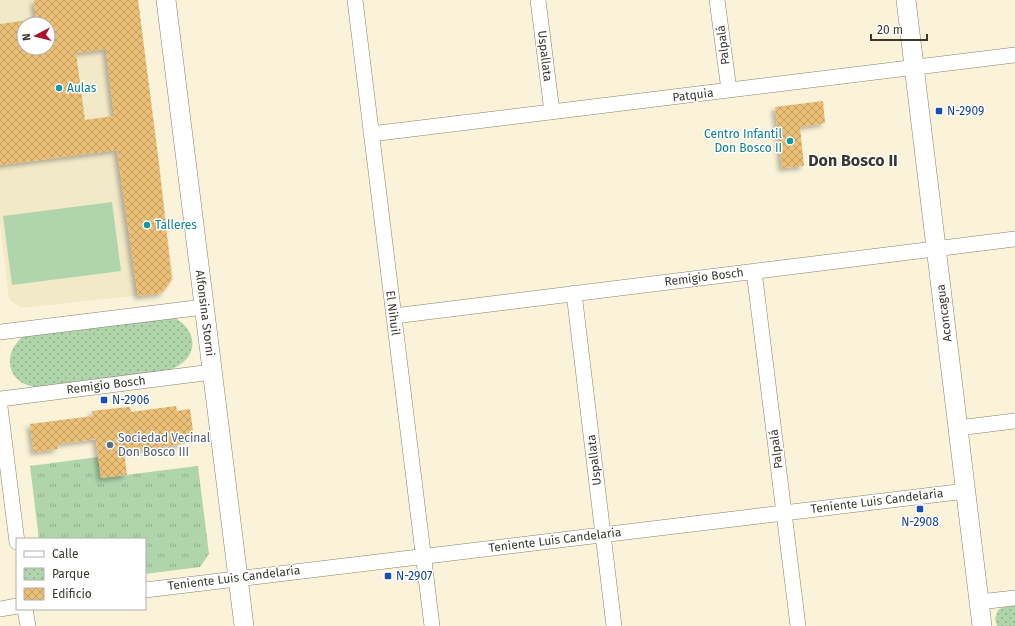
<svg xmlns="http://www.w3.org/2000/svg" width="1015" height="626" font-family="'Fira Sans',sans-serif">
	<style>
		.built { fill: #f2e9c8; fill-rule: evenodd }
		.grass { fill: url(#grass-tufts) }
		.park { fill: url(#park-dots) }
		.pitch { fill: #b0d5ac }
		.building { fill: url(#building-cross-hatch); fill-rule: evenodd; filter: url(#shadow) }
		.lines { fill: none; stroke-linecap: round; stroke-linejoin: round }
		.minor-casing { stroke: #87816a; stroke-width: 16 }
		.tertiary-casing { stroke: #87816a; stroke-width: 20 }
		.minor { stroke: #fff; stroke-width: 15 }
		.tertiary { stroke: #fff; stroke-width: 19 }
		.culture-dot { fill: #0f9aa8; stroke: #fff; stroke-width: 1.5 }
		.transit-dot { fill: #1a4fb4; stroke: #fff; stroke-width: 1.5 }
		.service-dot { fill: #5c6f8a; stroke: #fff; stroke-width: 1.5 }
		.labels { text-anchor: middle; dominant-baseline: central; stroke-width: 3; stroke-linejoin: round; paint-order: stroke }
		.street-label { font-size: 12px; fill: #3b382f; stroke: #fff }
		.culture-label { font-size: 12px; fill: #0d838f; stroke: #fff; text-anchor: start }
		.transit-label { font-size: 12px; fill: #164399; stroke: #fff; text-anchor: start }
		.service-label { font-size: 12px; fill: #4e5e75; stroke: #fff; text-anchor: start }
		.district-label { font-size: 16px; font-weight: bold; fill: #3b382f; stroke: #fff }
	</style>
	<defs>
		<pattern id="grass-tufts" width="24" height="20" patternUnits="userSpaceOnUse"><rect width="24" height="20" fill="#b0d5ac"/><path d="M3 7l-1-3M5 7V3M7 7l1-3M15 17l-1-3M17 17v-4M19 17l1-3" fill="none" stroke="#90ae8c"/></pattern>
		<pattern id="park-dots" width="8" height="8" patternUnits="userSpaceOnUse"><rect width="8" height="8" fill="#b0d5ac"/><path d="M2 2h.1M6 6h.1" fill="none" stroke="#90ae8c" stroke-width="1.8" stroke-linecap="round"/></pattern>
		<pattern id="building-cross-hatch" width="8" height="8" patternUnits="userSpaceOnUse"><rect width="8" height="8" fill="#ecbf77"/><path d="M0 0l8 8M0 8l8-8" fill="none" stroke="#c09c62"/></pattern>
		<filter id="shadow"><feDropShadow dx="-3.5" dy="3.5" stdDeviation="2" flood-color="#0004"/></filter>
	</defs>
	<rect width="100%" height="100%" fill="#faf3d9"/>
	<!-- built -->
	<path class="built" d="M0,0H138L174,280H172L162,293L21,308L9,299L0,224ZM24,24H48V48H24Z"/>
	<!-- grass -->
	<path class="grass" d="M98,457L101,478L198,466L209,554L200,567L145,574V539H39L30,466Z"/>
	<!-- park -->
	<path class="park" d="M173,317C200,330 199,361 169,370L39,387C7,386 0,353 25,335Z
		M1015,604V626H997L995,619L998,610L1007,605Z"/>
	<!-- pitch -->
	<path class="pitch" d="M112,202L121,271L12,285L3,216Z"/>
	<!-- building -->
	<path class="building" d="M34,0H138L159,164L172,280L162,293L138,296L117,150L0,165V24L36,19ZM24,24H48V48H24ZM106,49L114,116L85,120L76,53Z
		M823,101L825,123L800,127L804,166L782,168L775,107Z
		M176,406L177,411L190,409L194,437L181,439L182,444L124,452L127,475L101,478L96,439L57,444L58,449L34,452L30,424L93,416L92,411L119,408L130,407L131,412Z"/>
	<g class="lines">
		<!-- minor casing -->
		<g class="minor-casing">
			<path id="minor" d="M355,0L432,626
				M538,0L552,112
				M717,0L729,90
				M371,134L1015,55
				M754,271L798,626
				M574,293L614,626
				M394,316L1015,239
				M0,332L204,307
				M0,399L212,372
				M0,407L17,542
				M958,428L1015,421
				M145,590L966,491
				M979,602L1015,598
				M0,609L17,606
				M25,609L28,626"/>
		</g>
		<!-- tertiary casing -->
		<g class="tertiary-casing">
			<path id="tertiary" d="M166,0L244,626
				M906,0L982,626"/>
		</g>
		<!-- minor -->
		<use href="#minor" class="minor"/>
		<!-- tertiary -->
		<use href="#tertiary" class="tertiary"/>
	</g>
	<!-- markers -->
	<g class="culture-dot">
		<circle cx="59" cy="88" r="4"/>
		<circle cx="790" cy="141" r="4"/>
		<circle cx="147" cy="225" r="4"/>
	</g>
	<g class="transit-dot">
		<rect x="935" y="107" width="8" height="8" rx="2"/>
		<rect x="100" y="396" width="8" height="8" rx="2"/>
		<rect x="916" y="505" width="8" height="8" rx="2"/>
		<rect x="384" y="572" width="8" height="8" rx="2"/>
	</g>
	<circle class="service-dot" cx="110" cy="445" r="4"/>
	<g class="labels">
		<!-- street labels -->
		<g class="street-label">
			<text transform="translate(723 45) rotate(-97)">Palpalá</text>
			<text transform="translate(545 56) rotate(83)">Uspallata</text>
			<text transform="translate(693 95) rotate(-7)">Patquia</text>
			<text transform="translate(704 277) rotate(-7)">Remigio Bosch</text>
			<text transform="translate(205 313) rotate(83)">Alfonsina Storni</text>
			<text transform="translate(393 313) rotate(83)">El Nihuil</text>
			<text transform="translate(944 313) rotate(-97)">Aconcagua</text>
			<text transform="translate(106 385) rotate(-7)">Remigio Bosch</text>
			<text transform="translate(776 449) rotate(-97)">Palpalá</text>
			<text transform="translate(594 460) rotate(-97)">Uspallata</text>
			<text transform="translate(877 501) rotate(-7)">Teniente Luis Candelaria</text>
			<text transform="translate(555 540) rotate(-7)">Teniente Luis Candelaria</text>
			<text transform="translate(234 578) rotate(-7)">Teniente Luis Candelaria</text>
		</g>
		<!-- culture labels -->
		<g class="culture-label">
			<text x="67" y="88">Aulas</text>
			<text x="782" y="134" text-anchor="end">Centro Infantil<tspan x="782" dy="14">Don Bosco II</tspan></text>
			<text x="155" y="225">Talleres</text>
		</g>
		<!-- transit labels -->
		<g class="transit-label">
			<text x="947" y="111">N-2909</text>
			<text x="112" y="400">N-2906</text>
			<text x="920" y="522" text-anchor="middle">N-2908</text>
			<text x="396" y="576">N-2907</text>
		</g>
		<!-- service labels -->
		<g class="service-label">
			<text x="118" y="438">Sociedad Vecinal<tspan x="118" dy="14">Don Bosco III</tspan></text>
		</g>
		<!-- district labels -->
		<g class="district-label">
			<text x="853" y="160">Don Bosco II</text>
		</g>
	</g>
	<!-- legend -->
	<rect x="16" y="538" width="130" height="72" fill="#ffffff" stroke="#b1afac"/>
	<rect x="24" y="551" width="20" height="6" fill="#ffffff" stroke="#b1afac"/>
	<text x="52" y="558" font-size="12" fill="#3b382f">Calle</text>
	<rect x="24" y="568" width="20" height="12" fill="url(#park-dots)" stroke="#b1afac"/>
	<text x="52" y="578" font-size="12" fill="#3b382f">Parque</text>
	<rect x="24" y="588" width="20" height="12" fill="url(#building-cross-hatch)" stroke="#b1afac"/>
	<text x="52" y="598" font-size="12" fill="#3b382f">Edificio</text>
	<!-- north arrow -->
	<g transform="translate(36 36) rotate(263)"><circle r="19" fill="#ffffff" stroke="#b1afac"/>
	<path d="M0-3L7 15L0 10L-7 15Z" fill="#a8102c"/>
	<text y="-6" font-size="11" font-weight="bold" text-anchor="middle" fill="#3b382f">N</text>
	</g>
	<!-- scale -->
	<path d="M871 34v6h56v-6" fill="none" stroke="#3b382f" stroke-width="2"/>
	<text x="877" y="34" font-size="12" fill="#3b382f" stroke="#ffffff" stroke-width="3" paint-order="stroke">20 m</text>
</svg>
